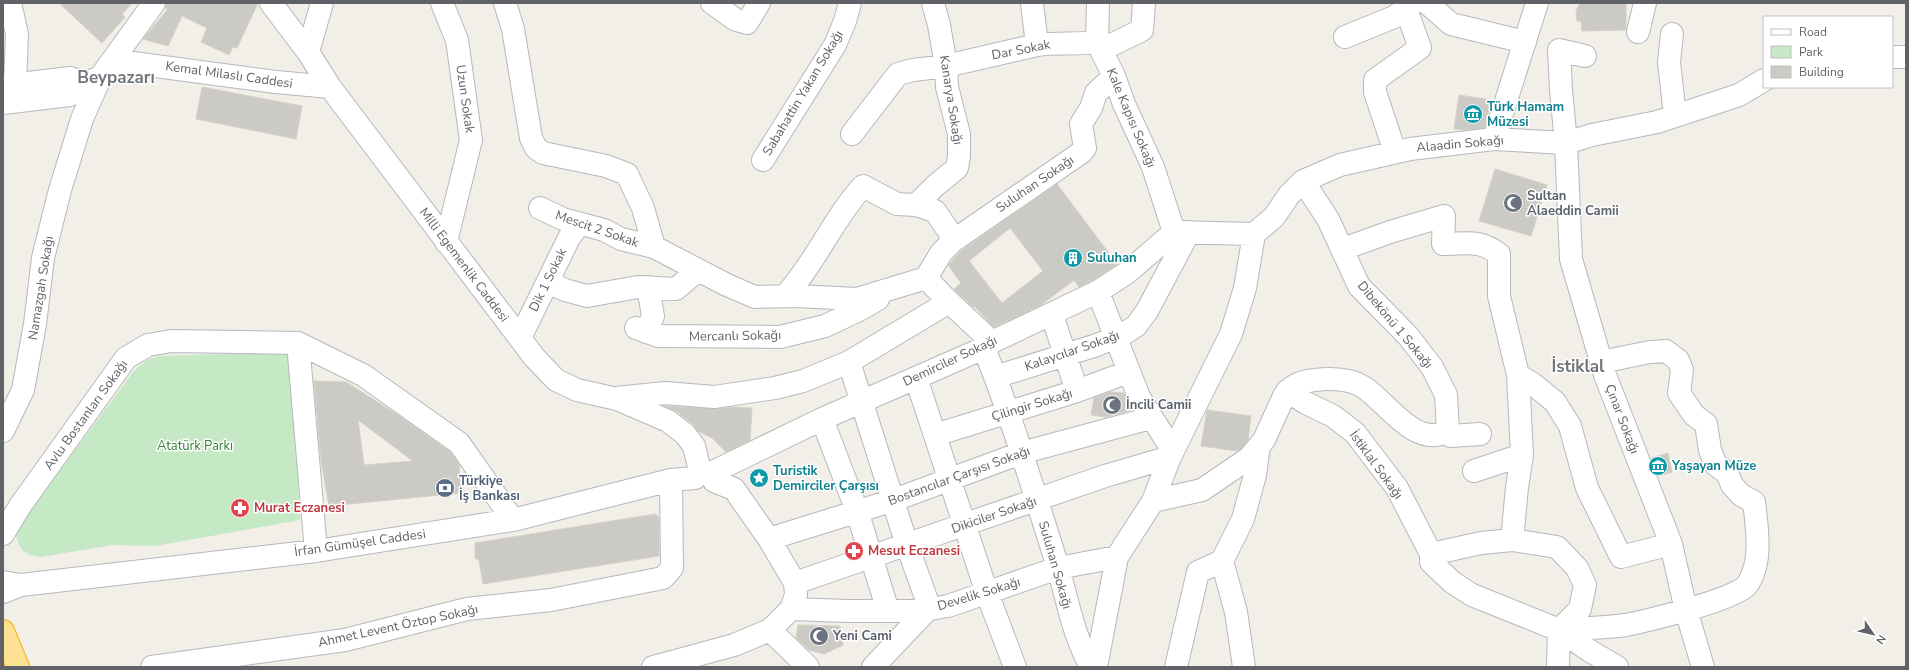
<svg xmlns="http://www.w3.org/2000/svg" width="1909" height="670" font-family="'Nunito Sans',sans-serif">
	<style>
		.green { fill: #c5e8c5 }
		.building { fill: #cccac5; stroke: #d6d1c6; fill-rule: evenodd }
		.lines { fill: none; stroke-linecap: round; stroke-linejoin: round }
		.minor-casing { stroke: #b5b8bc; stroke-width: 24 }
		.highway-casing { stroke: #f9ab00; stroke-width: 24 }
		.minor { stroke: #fff; stroke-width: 22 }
		.highway { stroke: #fde293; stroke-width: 22 }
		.labels { text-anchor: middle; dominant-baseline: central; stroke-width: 3; stroke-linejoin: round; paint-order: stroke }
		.street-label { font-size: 13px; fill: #5f6368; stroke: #fff }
		.culture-label { font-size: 13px; font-weight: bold; fill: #0d838f; stroke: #fff; text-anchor: start }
		.worship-label { font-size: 13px; font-weight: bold; fill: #5b616d; stroke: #fff; text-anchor: start }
		.park-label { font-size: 13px; fill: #348238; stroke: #fff }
		.service-label { font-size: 13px; font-weight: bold; fill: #4e5e75; stroke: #fff; text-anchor: start }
		.health-label { font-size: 13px; font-weight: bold; fill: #be3a42; stroke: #fff; text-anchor: start }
		.district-label { font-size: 17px; font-weight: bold; fill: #70757a; stroke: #fff }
	</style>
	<rect width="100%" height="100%" fill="#f1efe8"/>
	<!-- green -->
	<path class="green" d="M291,349L300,520L155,546L112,545L41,557L30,555L23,551L20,547L15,533L27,510L33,507L133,372L147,360L159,356L230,354Z"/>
	<!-- building -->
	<path class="building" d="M59,3H132L122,14L125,17L102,43Z
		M166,3H258L237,48L233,47L229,55L201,42L207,28L182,16L168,46L143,39L168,9L165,8Z
		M1580,3H1626V30L1582,31L1581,21H1577L1576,11Z
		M202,87L302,106L296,139L196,119Z
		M1459,95L1491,100L1485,128L1463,130L1454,129Z
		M1495,169L1547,185L1531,236L1479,221Z
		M1057,184L1117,264L1093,280L1079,287L1074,280L1041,305L994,327L974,306L973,307L954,289L961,283L948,265L961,251ZM1010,228L1043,271L1002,303L969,261Z
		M314,381L346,382L398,415L450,452L459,464L461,493L329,506L321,460ZM358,420L413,461L364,465Z
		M1111,392L1124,393L1131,410L1106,417L1091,415L1094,398Z
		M664,406L713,409L733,407L752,408L750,440L726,452L712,438L698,431L693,424L676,411Z
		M1207,410L1251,416L1248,440L1241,449L1237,451L1201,446Z
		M1668,453L1672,472L1658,476L1651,458Z
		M655,514L659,517V556L483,584L479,560L475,558V543Z
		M798,625L840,626L843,645L824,654L809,650L796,638Z"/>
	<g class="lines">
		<!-- minor casing -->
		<g class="minor-casing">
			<path id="minor" d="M10,3L17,34L15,85
				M271,3L308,52L330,87L534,357L556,380L577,390L617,399L668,421L685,434L694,446L699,467
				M442,3L457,40L471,140L446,242
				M505,3L513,29L531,138L536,148L543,153L606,166L627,174L643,208L654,247L727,285L755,297L797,296L857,299L926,278
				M712,3L736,20L747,23L759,3
				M1032,3L1037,45
				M1098,3L1097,42L1114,76L1124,104L1153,167L1174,232
				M1427,3L1451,24L1525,42
				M1638,32L1645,3
				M1672,34L1669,62L1675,116
				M1345,37L1394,17L1414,3
				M1101,50L1142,30L1144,3
				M308,52L322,3
				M1585,56L1559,50L1561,90L1566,143L1571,259L1605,375L1671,544L1686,610L1703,667
				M1892,57H1906
				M3,86L70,78L86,83
				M3,103L70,95L86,83L133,63L276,82L330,87
				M852,134L898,74L913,70L946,66L1037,45C1057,42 1077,45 1097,42
				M1494,139L1537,3
				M1395,152L1375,92V80L1420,48L1406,9
				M763,160L835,45L845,21L850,3
				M1303,181L1328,219L1359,286L1408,336L1432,367L1446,395L1448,431L1451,436L1480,434
				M916,205L935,186L957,168L959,156V134L947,87L946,66L939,25L933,3
				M540,208L563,219L604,230L621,239L654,247
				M1174,232L1254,234L1274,217L1289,195L1303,181L1340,165L1410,149L1494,139L1566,143L1592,135L1657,122L1739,95L1764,80
				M1343,249L1390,232L1444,216L1443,244C1467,244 1479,239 1499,254V296L1518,375L1533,384L1555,402L1570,426L1587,488L1621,557L1671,544
				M926,278L941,253L953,241L1082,152L1085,148L1081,124L1091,108L1096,93L1114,76
				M926,278L946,299L992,342
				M548,282L565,290L587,296L638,287L676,289L698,270
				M1098,292L1139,397L1173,451
				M785,296C816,262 833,219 863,186L897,204L916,205L935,211L948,230L953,241
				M1052,315L1077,391
				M636,328L658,336L780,337L825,326L861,309L878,299
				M646,332L653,316L648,287
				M520,338L569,238L579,224
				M298,343L316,551
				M984,348C1012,418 1034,492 1057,564C1068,601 1072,632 1091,667
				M849,362L907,545L930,609
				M995,377L1097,345L1125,333L1136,326L1147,311L1189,232
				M916,378L987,593L1015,667
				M1287,391L1306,403L1333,416L1355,433L1397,488L1431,554V562L1452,582L1472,595L1559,630L1590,651L1617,667
				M616,398L665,393L714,397L775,388L803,381L849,362L949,302
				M822,419L857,511L888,611
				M3,431L23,390L35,324L43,258L60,190L82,119L101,76L154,3
				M935,435L1077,391L1128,372
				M715,471L822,419L984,348L992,342L1099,291L1128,272L1174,232
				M1474,471L1522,455L1518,375
				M1153,501L1202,490L1249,458L1264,440L1284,396C1291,385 1302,381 1315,380C1332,378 1350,378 1365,388C1387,403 1416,449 1448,431
				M3,534L20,506L126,358L148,345L171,341L298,343L363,375L459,443L513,520
				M769,539L894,500L1021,453L1151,418
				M1512,540L1517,487L1522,455
				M1431,554L1481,543L1512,540L1557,547L1577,568L1585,585L1580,609L1559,630
				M3,582L21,585L3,592
				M795,583L1105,476L1170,457
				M21,585L316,551L513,520L671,480L695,478
				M791,609L848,611H918L948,606L1058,568L1117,557
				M770,630L808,667
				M1559,630C1581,628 1604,628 1626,625C1646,621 1737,599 1747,585C1763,563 1757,527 1754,502L1741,495L1732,485L1727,473L1716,465L1710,450L1706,424L1694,415L1679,393L1682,370L1678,360L1666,351L1650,352L1601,362
				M152,667L345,640L467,609L551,600L663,578L672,568L671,480
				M653,667L734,645L770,630L791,609L796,595L795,583L769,539L734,489L714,481
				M873,667L928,609
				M1096,667L1117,557L1153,501L1170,457L1231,334L1245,288L1254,234
				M1176,667L1198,572L1222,561
				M1244,667L1236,612L1222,561L1243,519L1255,475L1259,446
				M1558,667L1559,630"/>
		</g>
		<!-- highway casing -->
		<g class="highway-casing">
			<path id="highway" d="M3,631L18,667"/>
		</g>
		<!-- minor -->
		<use href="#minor" class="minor"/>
		<!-- highway -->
		<use href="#highway" class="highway"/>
	</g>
	<!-- icons -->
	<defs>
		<g id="museum-disc" transform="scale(1)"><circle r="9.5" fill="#0f9aa8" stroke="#fff"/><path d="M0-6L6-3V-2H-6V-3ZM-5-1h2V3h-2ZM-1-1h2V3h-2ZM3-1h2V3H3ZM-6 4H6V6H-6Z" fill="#fff"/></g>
		<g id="mosque-disc" transform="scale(1)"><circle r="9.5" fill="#6b7280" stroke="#fff"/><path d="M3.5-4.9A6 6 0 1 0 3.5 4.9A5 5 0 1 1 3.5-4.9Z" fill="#fff"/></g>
		<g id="building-disc" transform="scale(1)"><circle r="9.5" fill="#0f9aa8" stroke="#fff"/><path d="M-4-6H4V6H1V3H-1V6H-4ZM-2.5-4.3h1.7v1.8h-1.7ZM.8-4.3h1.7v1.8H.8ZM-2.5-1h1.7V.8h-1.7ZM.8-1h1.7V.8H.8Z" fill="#fff"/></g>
		<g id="sight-disc" transform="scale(1)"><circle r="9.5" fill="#0f9aa8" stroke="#fff"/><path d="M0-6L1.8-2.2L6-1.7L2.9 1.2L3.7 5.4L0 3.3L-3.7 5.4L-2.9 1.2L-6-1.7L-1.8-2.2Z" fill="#fff"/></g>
		<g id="bank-disc" transform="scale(1)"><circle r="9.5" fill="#5c6f8a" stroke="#fff"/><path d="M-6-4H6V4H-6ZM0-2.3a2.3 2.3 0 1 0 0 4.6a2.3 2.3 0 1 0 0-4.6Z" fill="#fff"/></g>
		<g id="pharmacy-disc" transform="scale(1)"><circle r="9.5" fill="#e0444e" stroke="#fff"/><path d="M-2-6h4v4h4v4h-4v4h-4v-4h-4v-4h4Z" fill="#fff"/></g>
	</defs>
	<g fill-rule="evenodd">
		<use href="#museum-disc" x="1473" y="114"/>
		<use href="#mosque-disc" x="1513" y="203"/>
		<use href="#building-disc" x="1073" y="258"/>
		<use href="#mosque-disc" x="1112" y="405"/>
		<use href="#museum-disc" x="1658" y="466"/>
		<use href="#sight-disc" x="759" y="478"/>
		<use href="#bank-disc" x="445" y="488"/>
		<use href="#pharmacy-disc" x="240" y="508"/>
		<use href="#pharmacy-disc" x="854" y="551"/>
		<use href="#mosque-disc" x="819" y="636"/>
	</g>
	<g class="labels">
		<!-- street labels -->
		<g class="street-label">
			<text transform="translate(1021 50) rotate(-11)">Dar Sokak</text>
			<text transform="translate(229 75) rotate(8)">Kemal Milaslı Caddesi</text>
			<text transform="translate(803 93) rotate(-59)">Sabahattin Yakan Sokağı</text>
			<text transform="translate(465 99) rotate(82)">Uzun Sokak</text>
			<text transform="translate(951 100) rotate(81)">Kanarya Sokağı</text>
			<text transform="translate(1131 118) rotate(67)">Kale Kapısı Sokağı</text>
			<text transform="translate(1460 144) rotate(-5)">Alaadin Sokağı</text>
			<text transform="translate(1035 184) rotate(-34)">Suluhan Sokağı</text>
			<text transform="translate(597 229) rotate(19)">Mescit 2 Sokak</text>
			<text transform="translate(464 265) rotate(53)">Milli Egemenlik Caddesi</text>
			<text transform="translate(548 280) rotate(-64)">Dik 1 Sokak</text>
			<text transform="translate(41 288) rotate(-81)">Namazgah Sokağı</text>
			<text transform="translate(1395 325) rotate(50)">Dibekönü 1 Sokağı</text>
			<text transform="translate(735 336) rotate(-1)">Mercanlı Sokağı</text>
			<text transform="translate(1072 351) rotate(-19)">Kalaycılar Sokağı</text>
			<text transform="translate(950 361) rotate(-25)">Demirciler Sokağı</text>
			<text transform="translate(1032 405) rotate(-17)">Çilingir Sokağı</text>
			<text transform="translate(86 415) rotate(-54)">Avlu Bostanları Sokağı</text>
			<text transform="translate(1622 419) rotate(69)">Çınar Sokağı</text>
			<text transform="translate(1376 465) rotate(54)">İstiklal Sokağı</text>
			<text transform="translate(959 476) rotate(-20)">Bostancılar Çarşısı Sokağı</text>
			<text transform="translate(994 515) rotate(-19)">Dikiciler Sokağı</text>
			<text transform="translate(360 543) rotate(-8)">İrfan Gümüşel Caddesi</text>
			<text transform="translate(1055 565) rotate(74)">Suluhan Sokağı</text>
			<text transform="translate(979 594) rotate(-17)">Develik Sokağı</text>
			<text transform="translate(398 626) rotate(-12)">Ahmet Levent Öztop Sokağı</text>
		</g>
		<!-- culture labels -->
		<g class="culture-label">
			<text x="1487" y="107">Türk Hamam<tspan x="1487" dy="15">Müzesi</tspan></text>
			<text x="1087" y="258">Suluhan</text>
			<text x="1672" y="466">Yaşayan Müze</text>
			<text x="773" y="471">Turistik<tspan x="773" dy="15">Demirciler Çarşısı</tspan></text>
		</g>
		<!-- worship labels -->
		<g class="worship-label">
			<text x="1527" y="196">Sultan<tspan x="1527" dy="15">Alaeddin Camii</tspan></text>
			<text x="1126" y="405">İncili Camii</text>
			<text x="833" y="636">Yeni Cami</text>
		</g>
		<!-- park labels -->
		<g class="park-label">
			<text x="195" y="446">Atatürk Parkı</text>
		</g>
		<!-- service labels -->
		<g class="service-label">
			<text x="459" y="481">Türkiye<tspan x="459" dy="15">İş Bankası</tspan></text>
		</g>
		<!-- health labels -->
		<g class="health-label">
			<text x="254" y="508">Murat Eczanesi</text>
			<text x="868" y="551">Mesut Eczanesi</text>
		</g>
		<!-- district labels -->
		<g class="district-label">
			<text x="116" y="77">Beypazarı</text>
			<text x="1578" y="366">İstiklal</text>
		</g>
	</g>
	<!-- border -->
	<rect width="1909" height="670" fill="none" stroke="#5f6368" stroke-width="8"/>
	<!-- legend -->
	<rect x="1763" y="16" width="130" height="72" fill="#ffffff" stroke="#bfc1c3"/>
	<rect x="1771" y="29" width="20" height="6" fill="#ffffff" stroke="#bfc1c3"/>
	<text x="1799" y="36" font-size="12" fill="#5f6368">Road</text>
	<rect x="1771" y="46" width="20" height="12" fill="#c5e8c5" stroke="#bfc1c3"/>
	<text x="1799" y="56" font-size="12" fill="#5f6368">Park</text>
	<rect x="1771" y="66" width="20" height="12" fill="#cccac5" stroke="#bfc1c3"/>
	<text x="1799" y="76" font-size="12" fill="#5f6368">Building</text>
	<!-- north arrow -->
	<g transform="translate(1873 634) rotate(125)" stroke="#ffffff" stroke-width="3" paint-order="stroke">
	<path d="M0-3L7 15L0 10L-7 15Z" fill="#5f6368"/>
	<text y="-6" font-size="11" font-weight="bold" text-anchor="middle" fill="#5f6368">N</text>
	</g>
</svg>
